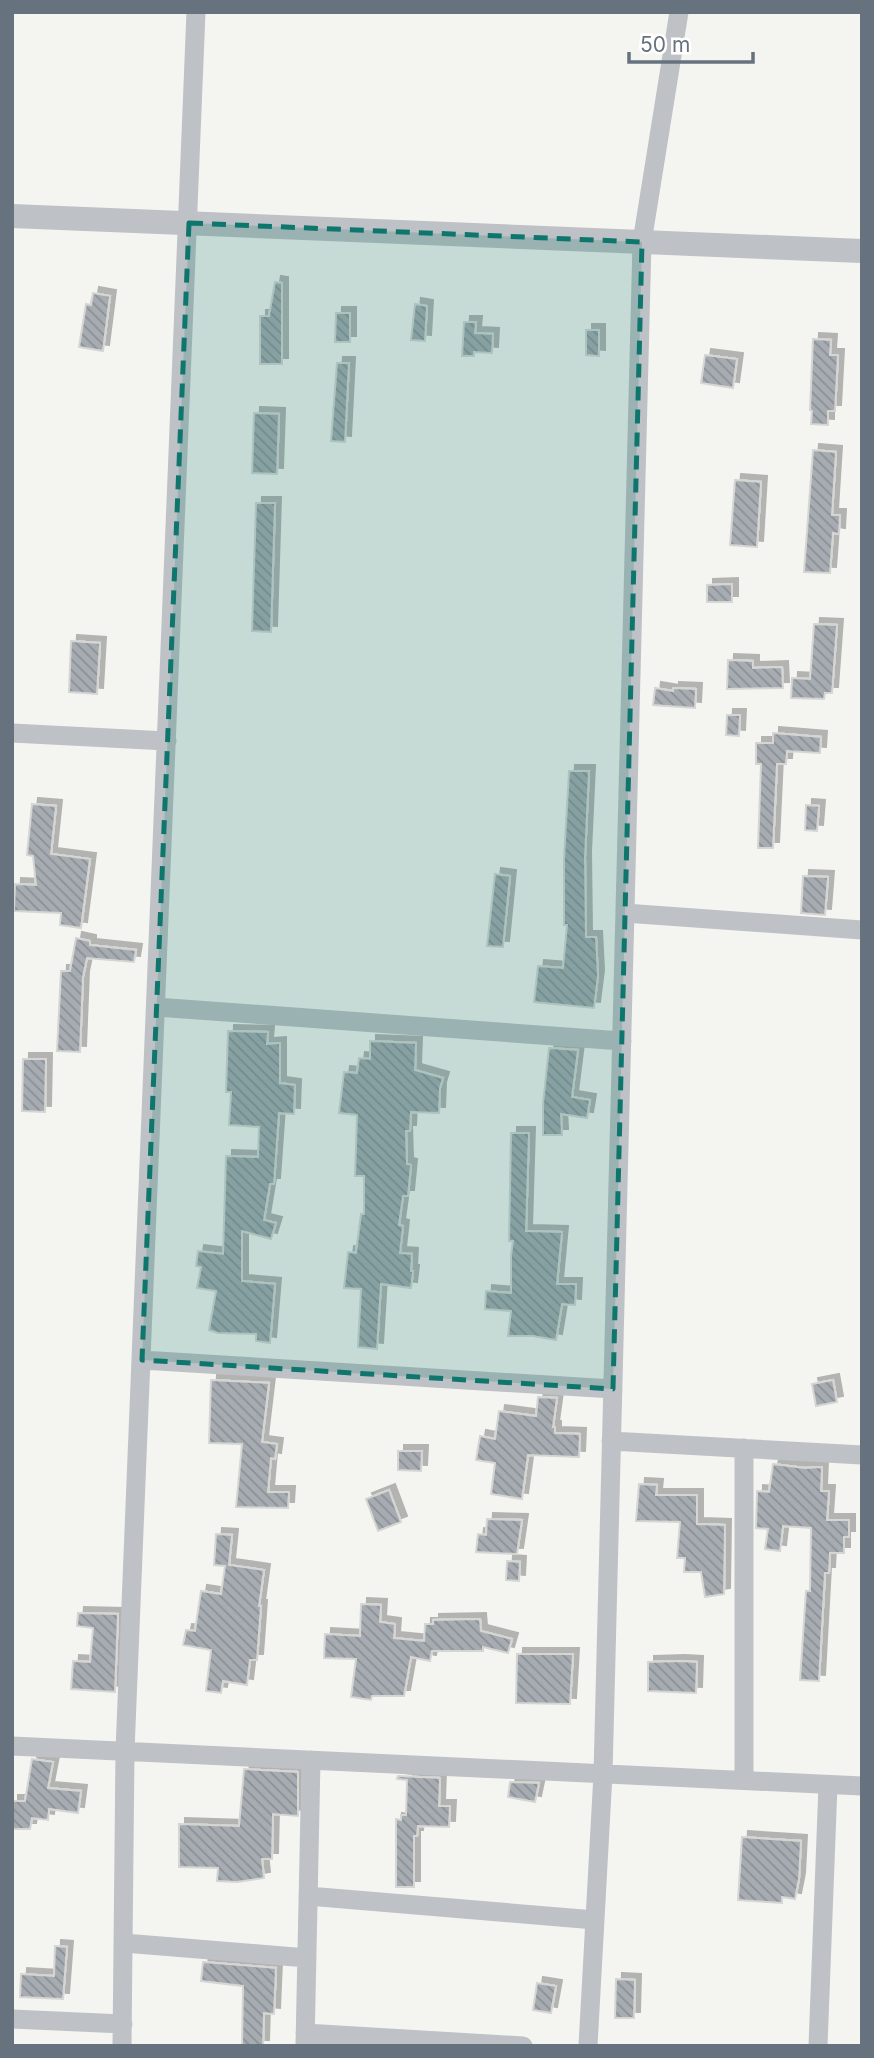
<svg xmlns="http://www.w3.org/2000/svg" width="874" height="2058" font-family="Inter,sans-serif">
	<style>
		.building { fill: url(#building-back-hatch); stroke: #d5d6d4; stroke-width: 2; filter: url(#shadow) }
		.lines { fill: none; stroke-linecap: round; stroke-linejoin: round }
		.minor { stroke: #bec1c5; stroke-width: 19 }
		.tertiary { stroke: #bec1c5; stroke-width: 24 }
		.marked { fill: #0f766e; fill-opacity: 0.2; stroke: #0f766e; stroke-width: 5; stroke-dasharray: 14 9; stroke-linejoin: round }
	</style>
	<defs>
		<pattern id="building-back-hatch" width="6" height="6" patternUnits="userSpaceOnUse" patternTransform="scale(1.75)"><rect width="6" height="6" fill="#a6acb1"/><path d="M-1 5l2 2M0 0l6 6M5-1l2 2" fill="none" stroke="#8b9095"/></pattern>
		<filter id="shadow"><feDropShadow dx="6" dy="-6" stdDeviation="0" flood-color="#0004"/></filter>
	</defs>
	<rect width="100%" height="100%" fill="#f4f4f1"/>
	<!-- building -->
	<path class="building" d="M275,282L282,283V364H260V316H269Z
		M93,293L110,296L103,351L79,347L86,304L91,305Z
		M415,304L427,306L425,341L411,340Z
		M336,313H350V342H335Z
		M464,322H476L475,333L493,334L492,353L474,352V356H462Z
		M586,330H599V356L586,355Z
		M813,339L831,340L830,355H838L835,411H828V425L811,424L812,411L810,410Z
		M705,355L737,359L733,388L701,383Z
		M337,363H349L345,442L331,441Z
		M254,413L279,414L277,474L252,473Z
		M813,450L836,452L832,515H840L839,534L833,533L830,573L804,572Z
		M735,480L761,482L757,547L730,545Z
		M256,503H275L271,632L252,631Z
		M732,584V602H707V585Z
		M814,624L837,625L832,693H825L824,699L791,698L792,678L810,679Z
		M71,641L100,643L97,694L69,692Z
		M728,660L753,661V668L782,667L783,688L727,689Z
		M655,688L673,691V688L696,689L695,708L653,705Z
		M727,715H740L739,736L726,735Z
		M773,733L821,737L820,753L787,751L786,764H777L773,848H758L761,764H756V743H773Z
		M569,771H589L585,858L586,937H596L598,976L594,1008L534,1002L538,966L563,968L567,925H564V859Z
		M32,804L56,806L51,854L90,859L81,928L60,925L61,913L14,911L15,884L36,885L33,856L27,855Z
		M806,805L819,806L817,831L805,830Z
		M495,874L510,876L503,947L487,946Z
		M803,876L828,877L825,915L801,913Z
		M76,938L90,941V945L136,950L134,962L87,958L83,977L80,1052L57,1051L61,971H70Z
		M228,1031L268,1032L267,1044L280,1043V1083L295,1085L294,1114L279,1113L274,1184H270L264,1220L276,1223L271,1239L242,1231V1281L275,1284L270,1343L256,1341V1334L218,1333L209,1330L216,1291L197,1288L201,1267L196,1266L198,1251L223,1254L226,1156L258,1157L259,1127L229,1125L231,1092H226Z
		M370,1041L416,1043L415,1070L443,1078L440,1088L439,1113L411,1112L410,1131H406L407,1164L411,1165L408,1196H403L399,1225L403,1226L400,1253L412,1254L411,1271H413L411,1288L381,1284L377,1349L358,1347L361,1289L344,1288L348,1252L356,1253L361,1214H364V1176H355L357,1115L339,1113L344,1072L357,1073L359,1058L370,1059Z
		M549,1048L578,1050L572,1097L590,1100L587,1118L561,1114L562,1135H543V1104Z
		M23,1059H46L45,1112L22,1111Z
		M511,1133H529L526,1231L562,1232L557,1284H576L575,1305L562,1304L556,1340L533,1336H508L511,1311L485,1309L486,1291L511,1293V1255L513,1241H509Z
		M211,1380L269,1383L262,1442L277,1444L275,1459L271,1458L268,1492H289L288,1508L236,1507L242,1444L209,1443Z
		M833,1380L837,1402L816,1406L812,1384Z
		M538,1397L557,1398L553,1427H555V1433L580,1434L579,1457L528,1455L522,1499L491,1494L495,1463L476,1460L480,1436L495,1439L499,1411L536,1416Z
		M398,1451H422L421,1471L398,1470Z
		M773,1464L805,1468L822,1467L821,1491H829L827,1520H849V1537H844V1553H830L829,1573H825L819,1681L800,1680L806,1591H810L811,1528L783,1526L780,1551L765,1549L768,1529L756,1528L757,1491L769,1492Z
		M639,1484L657,1485L656,1495H697V1524L725,1525L724,1594L705,1597L701,1572H684L685,1558H677L680,1522L636,1521Z
		M389,1490L401,1522L378,1531L366,1499Z
		M487,1519L522,1520L517,1554L476,1552L478,1534L486,1535Z
		M216,1534L232,1535L229,1565L264,1570L259,1606H261L257,1660H250L247,1685L223,1681L221,1693L206,1691L211,1650L183,1645L186,1630L195,1631L201,1591L221,1594L225,1566L214,1565Z
		M507,1561L520,1562L519,1581L506,1580Z
		M361,1604L381,1605L380,1622L395,1624L394,1638L424,1641L425,1624H433V1620L480,1619L481,1631L512,1639L508,1653L483,1647V1651H432L430,1661L411,1657L404,1696H372L371,1700L351,1697L356,1659L324,1658L325,1634L360,1636Z
		M78,1613L118,1614L115,1692L71,1689L73,1661L90,1662L93,1628L77,1626Z
		M517,1654H573L570,1704L516,1703Z
		M679,1661L697,1662L696,1693L648,1691V1662Z
		M32,1759L53,1762L48,1788L81,1791L78,1813L49,1809L48,1820L32,1818L30,1829H12V1801H25Z
		M244,1769L298,1772V1816L273,1814L272,1859H262L264,1878L237,1882L217,1881L218,1868L179,1867V1824L239,1826Z
		M398,1776L440,1778L439,1806H450L449,1827L418,1826L417,1836H414V1887H396V1819L401,1820V1815H406L407,1780L397,1779Z
		M510,1782L539,1783L535,1802L508,1797Z
		M742,1837L801,1841L799,1879L795,1899L782,1897V1903L738,1900Z
		M55,1946L67,1947L63,1999L20,1997L21,1974L54,1976Z
		M203,1962L276,1968L274,2014L264,2013L263,2046H242L243,1986L201,1981Z
		M616,1979L635,1980L634,2018H615Z
		M537,1983L556,1986L551,2013L533,2010Z"/>
	<g class="lines">
		<!-- minor -->
		<path class="minor" d="M12,733L167,741
			M625,913L862,930
			M156,1007L622,1041
			M142,1360L613,1389
			M611,1441L862,1455
			M744,1448V1780
			M12,1746L862,1786
			M308,1896L595,1920
			M124,1943L307,1958
			M12,2019L123,2024
			M305,2033L523,2046
			M122,2046L125,1751L196,12
			M305,2046L311,1760
			M588,2046L603,1774L642,242L679,12
			M818,2046L828,1785"/>
		<!-- tertiary -->
		<path class="tertiary" d="M12,216L862,251"/>
	</g>
	<!-- marked area -->
	<path class="marked" d="M189,223L642,242L613,1389L142,1360Z"/>
	<!-- border -->
	<rect width="874" height="2058" fill="none" stroke="#66737f" stroke-width="28"/>
	<!-- scale -->
	<path d="M629 52v10h124v-10" fill="none" stroke="#66737f" stroke-width="3.5"/>
	<text x="640" y="52" font-size="21" fill="#66737f" stroke="#ffffff" stroke-width="5" paint-order="stroke">50 m</text>
</svg>
